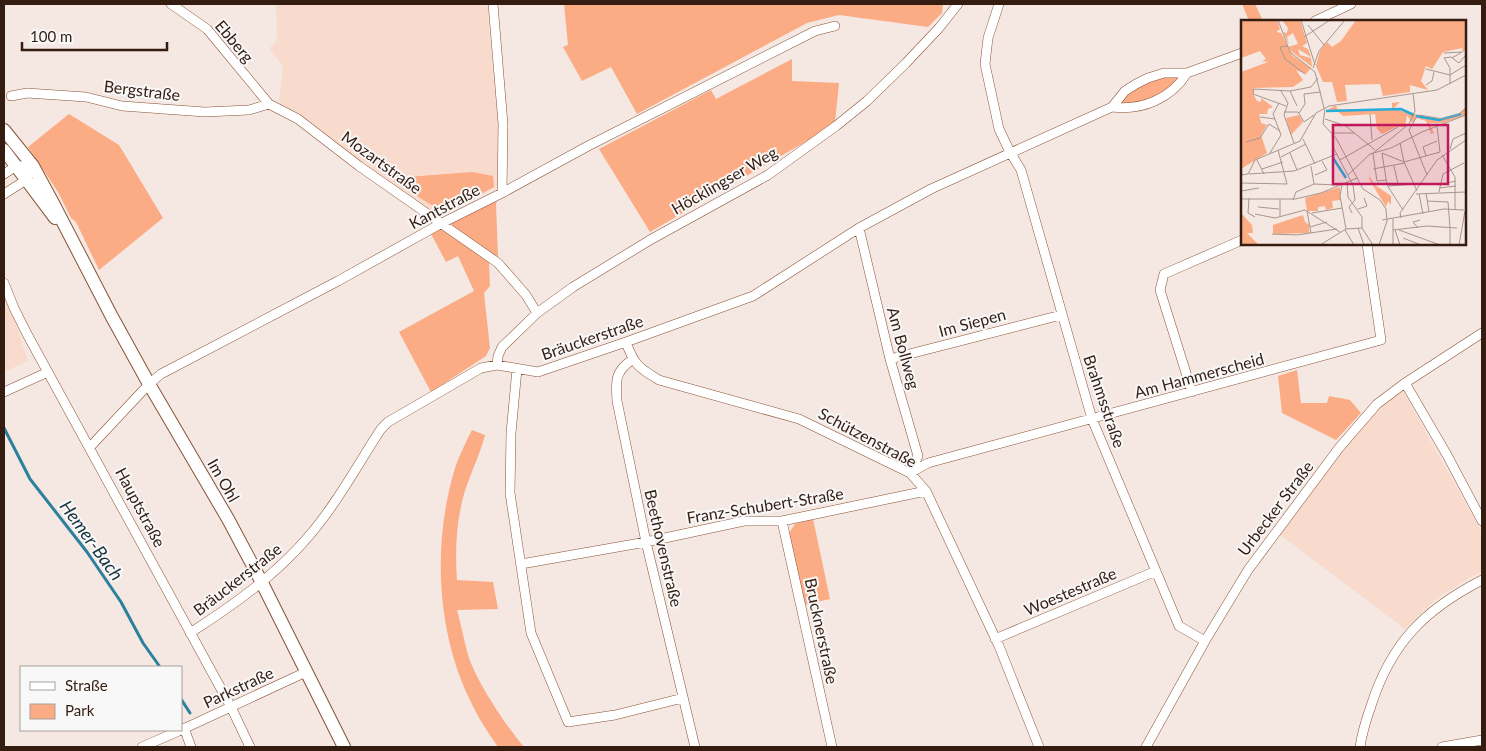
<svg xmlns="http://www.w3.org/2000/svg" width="1486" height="751" font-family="Lato,sans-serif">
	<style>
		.built { fill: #f9dbcd }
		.green { fill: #fbac84 }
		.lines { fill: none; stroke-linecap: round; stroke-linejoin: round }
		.stream { stroke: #2a809d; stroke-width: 3 }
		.street-casing { stroke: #895235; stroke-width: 10 }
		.secondary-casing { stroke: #895235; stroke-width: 14 }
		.street { stroke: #fff; stroke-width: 9 }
		.secondary { stroke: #fff; stroke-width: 12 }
		.labels { text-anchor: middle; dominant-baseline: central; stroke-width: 4; stroke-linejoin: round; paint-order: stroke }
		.street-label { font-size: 16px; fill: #341c10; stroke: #f8f8f8 }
		.water-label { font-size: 18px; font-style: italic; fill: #18323d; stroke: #f8f8f8 }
		.inset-river { fill: none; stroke: #26abd9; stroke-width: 2.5 }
		.inset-road { fill: none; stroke: #a8968d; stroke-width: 1 }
		.view { fill: #c2185b; fill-opacity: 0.15; stroke: #c2185b; stroke-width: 2.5 }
		.inset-edge { fill: none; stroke: #341c10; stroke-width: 2.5 }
	</style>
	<rect width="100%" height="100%" fill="#f5e7e1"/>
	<!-- built -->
	<path class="built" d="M276,4H487L498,125V187L438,218L355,161L279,102L283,66L269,49L277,40Z
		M4,288L28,361L4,372Z
		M1403,391L1482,533V572L1469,578L1436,599L1405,629L1279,534L1323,475L1377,409Z"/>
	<!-- green -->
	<path class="green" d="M564,4H943L942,13L928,27L839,15L807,23L637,114L611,67L582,81L563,47L568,45Z
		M1242,4H1255L1263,21H1249Z
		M792,59V81L839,83L835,122L812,138L650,232L599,149L711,90L716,99Z
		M1165,75H1184L1151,102L1121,106L1119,102L1137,85Z
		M69,114L119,145L163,218L99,270L76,222L71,218L58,192L28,147Z
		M472,172L493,176L494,187L444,213L395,182L393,178L397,174L407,177Z
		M498,197L496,204L498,256L497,260L445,223Z
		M442,226L489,262L490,286L484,293L490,348L486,356L431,392L399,332L474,291L458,256L446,262L431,234Z
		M1297,370L1301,403H1327L1329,396L1350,400L1361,413L1336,440L1282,413L1278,376Z
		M472,430L485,435C480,455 470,474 464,494C456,523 455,551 457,580L493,582L498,609L457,610C461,625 464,640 468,655C476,681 506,726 524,747H498C487,731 477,716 469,698C437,631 433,547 453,475C457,460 465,444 472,430Z
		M813,519L830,599L804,605L789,533L795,524Z"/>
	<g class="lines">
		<!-- stream -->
		<path class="stream" d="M4,428L30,479L87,552L121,602L143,643L160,667
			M181,699L190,713"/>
		<!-- street casing -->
		<g class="street-casing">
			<path id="street" d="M171,4L207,29L269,104L298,119L359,166L498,263L526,295L537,313
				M493,4L503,124L502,193
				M999,4L988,38L985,64L999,129L1010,152L1021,170L1092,419L1179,626L1205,641
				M1315,21L1351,4
				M11,96L27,93L86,97L122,106L205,112L249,110L269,104
				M1112,107C1142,111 1172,98 1187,73
				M4,174L16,166H33L26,180L4,194
				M859,228L890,359L918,456L910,472
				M4,283L14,308L27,334L231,707L250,747
				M626,342C634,365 639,368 659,380L799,419L910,473L926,491L999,646L1039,747
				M890,359L1061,315
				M632,360C614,372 616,382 617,401L646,542L695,747
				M497,365L498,356L502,347L537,313L573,287L650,240L768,175L836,126L867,101L906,63L939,28L958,4
				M517,369L511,433L510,493L531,633L568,722L615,715L683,698
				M1405,383L1447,455L1482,521
				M4,392L48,372
				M1192,392L1160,290L1164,274L1242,240
				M90,447L149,384L161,374L338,281L442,223L502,193L588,146L815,31L835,26
				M910,473L928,463L1381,340L1367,244
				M782,521L832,747
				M521,564L646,542L744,521H782L926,491
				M190,633C232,606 276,575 308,537C336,505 358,464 381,429L388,422L481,368L497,365L538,372L626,342L753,296L859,228L931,189L1112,107L1125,91L1136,84L1148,78L1164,73H1187L1242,53
				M995,639L1156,571
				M184,728L191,747
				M181,730L306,672
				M142,747L181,730
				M1146,747L1205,641L1248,570L1339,448L1377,404L1405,383L1482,333
				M1360,747C1362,733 1366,720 1371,706C1391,643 1424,610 1482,580
				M1442,747L1482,740"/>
		</g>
		<!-- secondary casing -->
		<g class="secondary-casing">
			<path id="secondary" d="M4,130L33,166L53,203L112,317L149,384L228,519L261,581L344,747
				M4,150L55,218"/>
		</g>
		<!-- street -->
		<use href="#street" class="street"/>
		<!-- secondary -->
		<use href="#secondary" class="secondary"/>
	</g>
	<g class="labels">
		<!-- street labels -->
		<g class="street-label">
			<text transform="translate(235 41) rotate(50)">Ebberg</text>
			<text transform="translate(142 90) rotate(7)">Bergstraße</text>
			<text transform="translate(382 162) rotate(36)">Mozartstraße</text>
			<text transform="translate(724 180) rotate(-30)">Höcklingser Weg</text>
			<text transform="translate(444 206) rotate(-28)">Kantstraße</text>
			<text transform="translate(972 322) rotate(-15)">Im Siepen</text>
			<text transform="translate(592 337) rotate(-19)">Bräuckerstraße</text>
			<text transform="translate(904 348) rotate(75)">Am Bollweg</text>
			<text transform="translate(1199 375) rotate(-15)">Am Hammerscheid</text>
			<text transform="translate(1105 401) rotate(71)">Brahmsstraße</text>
			<text transform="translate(868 437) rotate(28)">Schützenstraße</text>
			<text transform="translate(224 480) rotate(60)">Im Ohl</text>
			<text transform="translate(765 505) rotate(-9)">Franz-Schubert-Straße</text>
			<text transform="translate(141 507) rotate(62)">Hauptstraße</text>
			<text transform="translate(1275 508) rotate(-53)">Urbecker Straße</text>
			<text transform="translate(664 548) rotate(77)">Beethovenstraße</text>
			<text transform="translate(237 579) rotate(-38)">Bräuckerstraße</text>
			<text transform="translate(1070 591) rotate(-23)">Woestestraße</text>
			<text transform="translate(822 631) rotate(78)">Brucknerstraße</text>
			<text transform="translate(238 687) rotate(-25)">Parkstraße</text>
		</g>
		<!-- water labels -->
		<g class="water-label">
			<text transform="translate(92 540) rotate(54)">Hemer-Bach</text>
		</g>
	</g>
	<!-- overview -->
	<g transform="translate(1241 20)">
		<rect width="225" height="225" fill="#f5e7e1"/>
		<path d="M0,0H36L39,9L35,12L40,13L52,36L70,48L65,54L55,50L62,60L52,67L13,68L12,74L16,81L20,82V78L32,87L27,89L26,94H18L20,103L26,105L20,115L26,133L0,149V52L27,42L21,41L25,39L19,31L0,38ZM41,0H59L66,23L61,26L67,29L70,37L57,29L59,35L70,38L71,47L50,31L47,27L57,24L52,13L46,17L48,25L42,12L46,13L47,8ZM115,0H225V28L222,33L221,28L202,32L191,49L185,46L180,61L187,70L169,65V72L142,76L139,64L104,65L106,81L96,82L91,62H82L75,46L79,31L86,22L91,27L100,21ZM159,82L152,89L190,98L201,99L218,94L225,87V95L202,103H188L193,113L190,114L185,101L176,98L171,103L166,95L164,107H155L141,114L136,109L134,94L102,96L96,91H85L95,85L96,89L108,91L151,89V83ZM58,95L62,102L50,115L45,98ZM129,139L128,156L134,165L150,176V185L147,181L145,187L128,159ZM99,167V180L91,181L92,188L85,190L84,186L77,187V191H66L64,178ZM0,193L11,205L12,213H6L18,225H0ZM62,195L64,202H67L64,203L68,204V213L32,214V205Z" fill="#fbac84"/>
		<path class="inset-river" d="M85,91L160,89L173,95M175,96L198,100L220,94M92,138L105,158"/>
		<path class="inset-road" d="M37,0L49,32L74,52L83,88M60,0L74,45M67,5L83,25M63,17L89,0M46,26L39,27L44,39L64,54M203,33L221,32L211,38M203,38L209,48V64M203,38L210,37L218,43L225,35M72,48L78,31L104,0M185,49L209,55M209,55L225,45M185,65L191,61L193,52M40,71L47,83L43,95L53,123M49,71L56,86M45,86L12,74L13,69L49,71L70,67L77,58M84,88L82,104L95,118L122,169L139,180L145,189L146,201L138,225M43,92H57L63,102L73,95M58,93L64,84L63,74L80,72M129,94L131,120M178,95L202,99L218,94L225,88M19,97L34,99M175,98L168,110L186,155M84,99L105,106L134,130M93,113H113M91,115L93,129L112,165L114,180L108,187L111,193M62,119L74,144M5,122L19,118L28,104L39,111M159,123L163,142L199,132L196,106M209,129L212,119L225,113M29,133L40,115L32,94L38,83M49,133L56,150M141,133L146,165L162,190M141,133L163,142L176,171M131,134L168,104L174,91L172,73M132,134L136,161L145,160M201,135L214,157V190M185,136L182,127L196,121M40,137L65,124M16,140L23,154M99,140L157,107M70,146L73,164M153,146L157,164M21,149L42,142M132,149L164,143M8,154L53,151L96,134M0,155L7,154L14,140L59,121L75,93L88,86L196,70L225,55M74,155L86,150L81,141M107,155L129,134L150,128L181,112L225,95M106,162L107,177L121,197V208M0,163L46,164L37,130M73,164L96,165M101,164L99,176L105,209M197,165L215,161M147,166L173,164M198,168L215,166M0,171L18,168M198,172L202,154L223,143M185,173L188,192M175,174L225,172M178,174L182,194M8,178L7,193L14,197M0,179H54L80,173L116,158M52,180L55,172L73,164M186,181L207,182L209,208M17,187L38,189M117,189L126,186L123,178M66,191L70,213M71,193L101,188M14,194L34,198L64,190L99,212M39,197V179M160,198L159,193L196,140L225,120M141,200L203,189L223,190M69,207L86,202M117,208L123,225M121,208L132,225M177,208L172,202L179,200M104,210L113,225M152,210L186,206L216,208M154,210L159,225M158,210L199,225M31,214L56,215L96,209M162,218L180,225M79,225L105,209L121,208M152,225V199M209,225V208M218,225L224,191"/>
		<path class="view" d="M92,105H207V164H92Z"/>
		<rect width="225" height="225" class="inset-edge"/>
	</g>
	<!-- border -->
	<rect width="1486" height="751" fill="none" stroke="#341c10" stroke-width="10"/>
	<!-- legend -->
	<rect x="20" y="666" width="162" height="65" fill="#f8f8f8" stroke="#aaa09b"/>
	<rect x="30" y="682" width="25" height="8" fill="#ffffff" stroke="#aaa09b"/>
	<text x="65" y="691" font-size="15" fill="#341c10">Straße</text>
	<rect x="30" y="704" width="25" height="15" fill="#fbac84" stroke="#aaa09b"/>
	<text x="65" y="716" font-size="15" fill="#341c10">Park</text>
	<!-- scale -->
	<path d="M22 42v8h145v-8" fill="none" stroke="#341c10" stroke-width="2.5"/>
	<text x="30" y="42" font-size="15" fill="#341c10" stroke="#f8f8f8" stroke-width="4" paint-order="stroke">100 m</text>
</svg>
